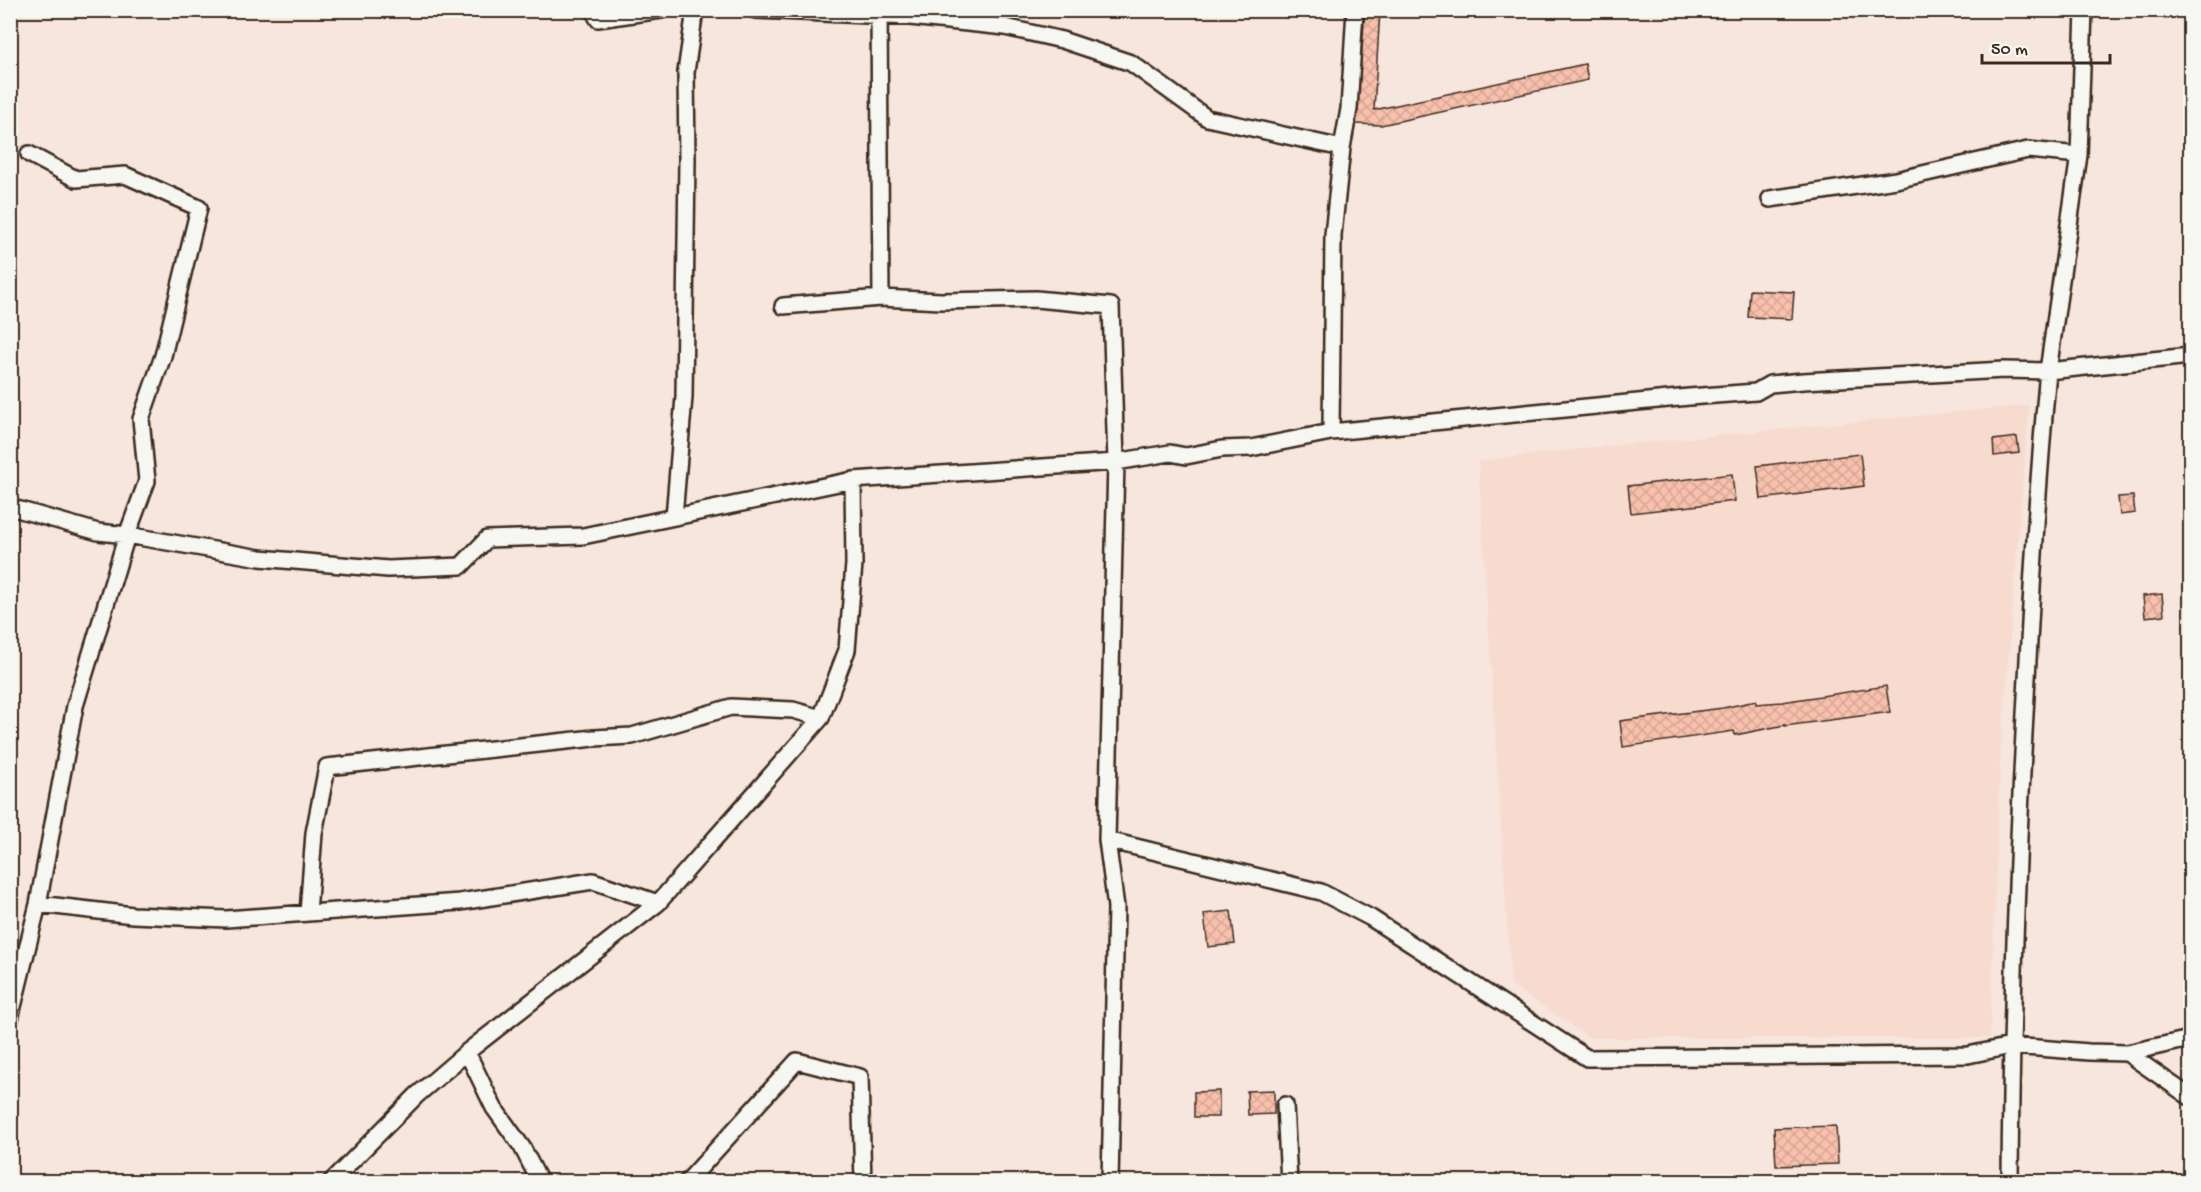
<svg xmlns="http://www.w3.org/2000/svg" width="2201" height="1192" font-family="'Gochi Hand',sans-serif">
	<style>
		.built { fill: #f7dbcf }
		.building { fill: url(#building-cross-hatch); stroke: #3b2a1e; stroke-width: 1.5 }
		.lines { fill: none; stroke-linecap: round; stroke-linejoin: round }
		.street-casing { stroke: #3b2a1e; stroke-width: 20 }
		.street { stroke: #f6f6f2; stroke-width: 15 }
	</style>
	<defs>
		<pattern id="building-cross-hatch" width="8" height="8" patternUnits="userSpaceOnUse" patternTransform="scale(1.5)"><rect width="8" height="8" fill="#f8c0ad"/><path d="M0 0l8 8M0 8l8-8" fill="none" stroke="#d6a594"/></pattern>
	</defs>
	<rect width="100%" height="100%" fill="#f7e6dd"/>
	<filter id="ink" filterUnits="userSpaceOnUse"><feTurbulence type="fractalNoise" baseFrequency=".0167" numOctaves="2"/><feDisplacementMap in="SourceGraphic" scale="12" xChannelSelector="R" yChannelSelector="G"/><feConvolveMatrix kernelMatrix="1 2 1 2 8 2 1 2 1" color-interpolation-filters="sRGB"/></filter>
	<g filter="url(#ink)">
		<!-- built -->
		<path class="built" d="M2029,405L2000,761L1990,1038H1590L1511,985L1478,461L1586,448Z"/>
		<!-- building -->
		<path class="building" d="M1365,10H1380L1374,110L1585,64L1588,80L1381,125L1356,124Z
			M1750,290L1794,292L1792,319L1748,317Z
			M2017,437L2019,453L1994,456L1993,440Z
			M1860,454L1864,486L1761,499L1757,466Z
			M1732,474L1735,501L1631,513L1628,486Z
			M2133,496L2135,513L2120,515L2118,497Z
			M2162,594L2164,615L2145,617L2143,596Z
			M1886,686L1890,712L1785,726V725L1735,735L1734,731L1623,747L1620,721L1723,708L1756,701V704L1782,702Z
			M1231,911L1235,944L1208,947L1204,914Z
			M1274,1090V1114L1248,1115L1247,1091Z
			M1219,1091V1117H1194V1092Z
			M1836,1126L1838,1164L1776,1166L1774,1128Z"/>
		<g class="lines">
			<!-- street casing -->
			<g class="street-casing">
				<path id="street" d="M593,10L598,19L661,10
					M755,10L910,17L1005,27L1062,40L1131,63L1207,118L1342,148
					M879,10L881,298
					M1770,199L1896,180L2028,150L2079,155
					M783,306L881,298L941,301L1036,299L1111,306L1116,462L1107,840L1116,907L1110,1182
					M1331,432L1333,235L1342,148L1349,109L1355,10
					M10,507L98,532L127,535L260,558L388,569L461,566L487,539L583,536L853,480L1116,462L1170,453L1186,456L1222,449L1251,448L1331,432L1689,397L1756,392L1770,384L1803,381L2004,370L2048,371L2079,155L2084,10
					M674,517L684,397L687,160L686,72L695,10
					M1107,840L1321,892L1371,918L1587,1058L1968,1055L2011,1046L2089,1052L2127,1053L2190,1097
					M38,904L133,915L226,919L460,902L593,881L658,903
					M308,913L314,833L327,767L594,738L632,736L731,707L793,710L821,718
					M10,1019L38,904L75,706L127,535L147,481L141,419L163,356L199,208L125,175L76,179L29,154
					M467,1052L494,1108L522,1147L540,1182
					M2127,1053L2190,1039
					M1285,1105L1289,1182
					M331,1182L417,1095L467,1052L658,903L821,718L847,650L854,564L853,480
					M687,1182L797,1061L860,1077L863,1182
					M2010,1182C2011,1008 2018,834 2028,660C2033,564 2039,467 2048,371L2190,356"/>
			</g>
			<!-- street -->
			<use href="#street" class="street"/>
		</g>
	</g>
	<!-- margin -->
	<rect width="2201" height="1192" fill="none" stroke="#f6f6f2" stroke-width="36"/>
	<rect x="18" y="18" width="2165" height="1156" fill="none" stroke="#3b2a1e" stroke-width="2" filter="url(#ink)"/>
	<!-- scale -->
	<path d="M1982 54v9h128v-9" fill="none" stroke="#3b2a1e" stroke-width="3"/>
	<text x="1991" y="54" font-size="18" fill="#3b2a1e" stroke="#f6f6f2" stroke-width="4.5" paint-order="stroke">50 m</text>
</svg>
